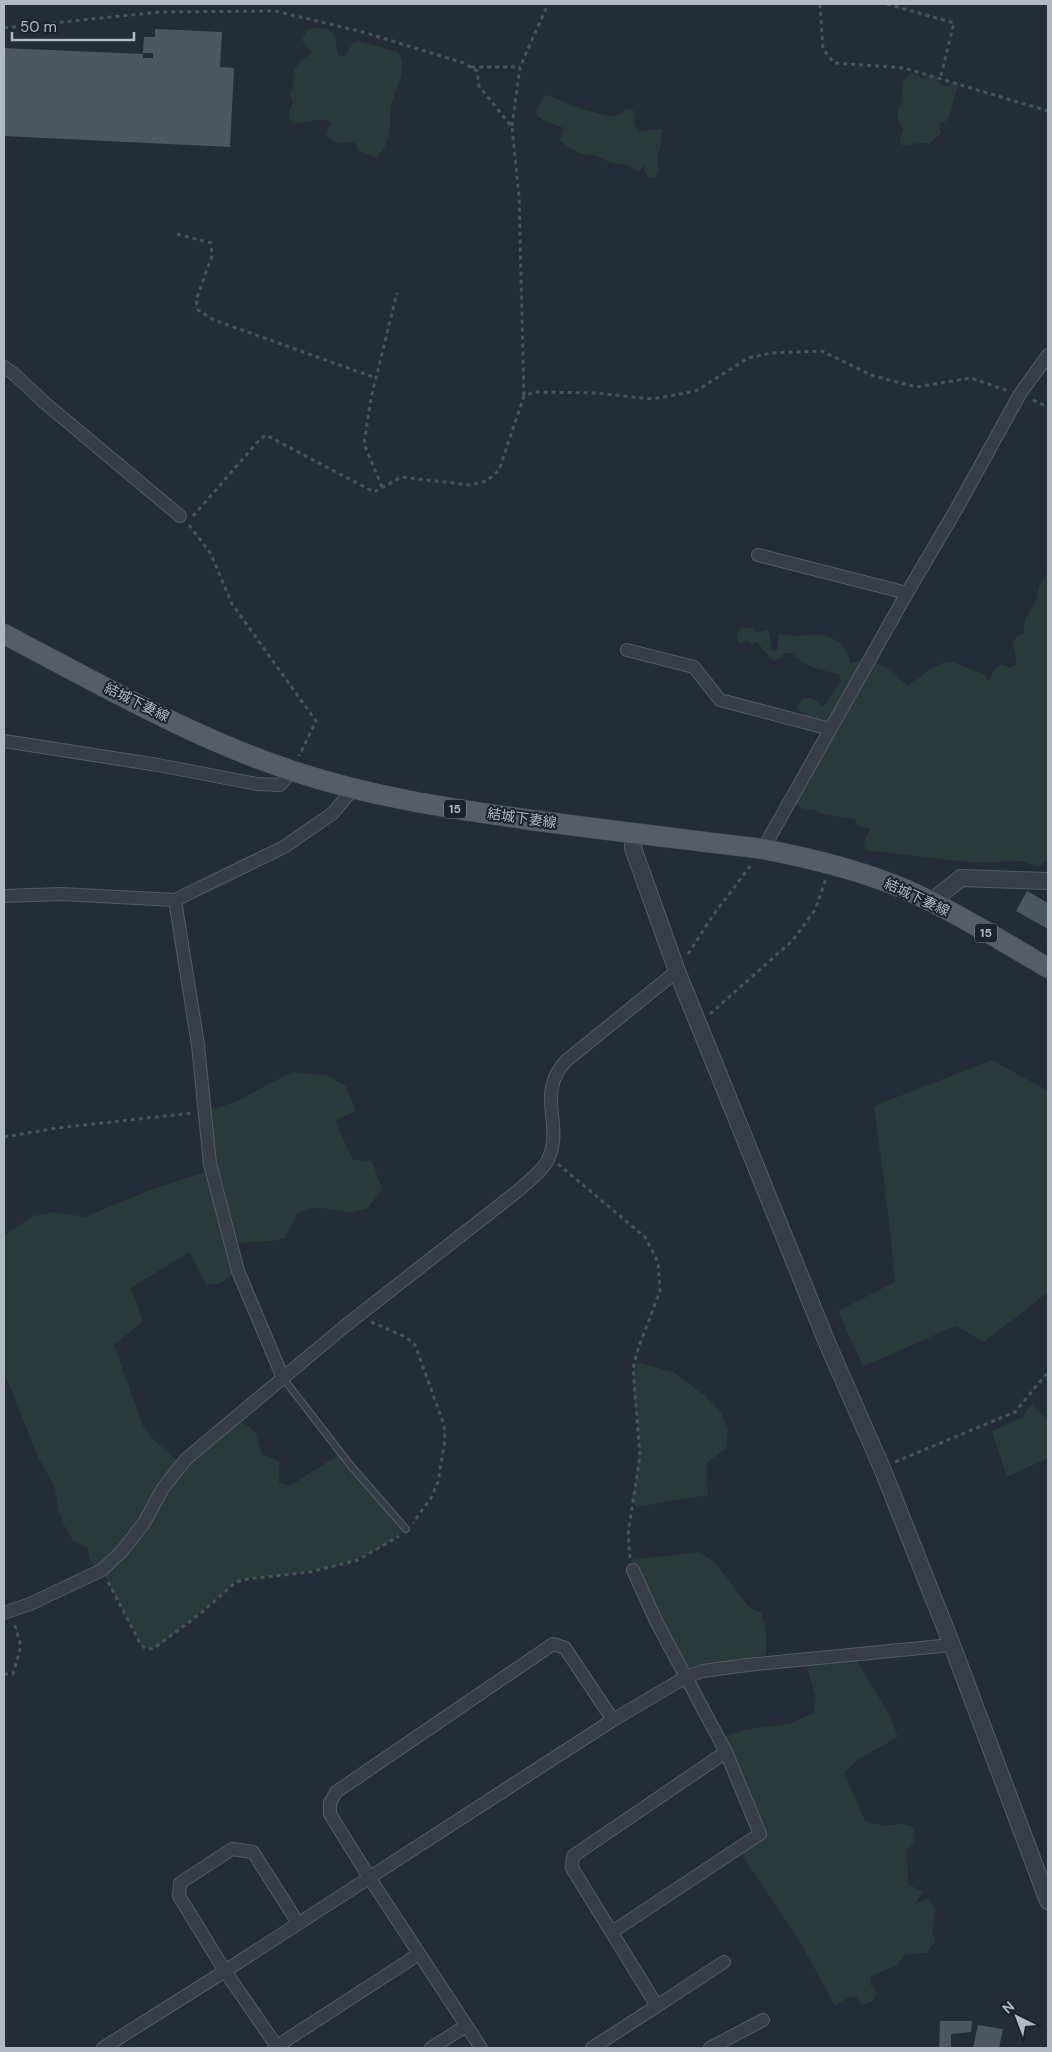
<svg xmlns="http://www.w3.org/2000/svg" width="1052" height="2052" font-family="'DM Sans','Noto Sans JP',sans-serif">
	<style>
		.green { fill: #293a3a }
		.building { fill: #4d5762 }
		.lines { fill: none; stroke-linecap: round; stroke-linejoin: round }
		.service-casing { stroke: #565c65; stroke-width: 8 }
		.minor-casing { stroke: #565c65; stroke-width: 14 }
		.tertiary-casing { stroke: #565c65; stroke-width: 18 }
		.primary-casing { stroke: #414750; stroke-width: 21 }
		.path { stroke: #465557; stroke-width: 3; stroke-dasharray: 4 4; stroke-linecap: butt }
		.service { stroke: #383e47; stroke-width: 6 }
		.minor { stroke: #383e47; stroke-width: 12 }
		.tertiary { stroke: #383e47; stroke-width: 16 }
		.primary { stroke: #565d67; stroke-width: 20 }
		.labels { text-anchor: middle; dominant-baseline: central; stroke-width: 4; stroke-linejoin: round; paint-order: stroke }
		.shield { fill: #1d232c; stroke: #868c96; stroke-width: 1 }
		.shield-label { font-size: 12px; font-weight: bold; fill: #b3b9c3 }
		.street-label { font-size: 14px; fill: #b3b9c3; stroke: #1d232c }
	</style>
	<rect width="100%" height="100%" fill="#242c37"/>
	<!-- green -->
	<path class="green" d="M316,28L327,29L334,34L338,55L344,56L354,42L359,41L398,52C411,72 390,94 390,115C390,123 391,130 388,138C386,146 382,152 376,157L359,151L354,141C342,145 334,144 326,134L331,122L321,119L295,124L290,119L289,111L293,102L290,95L294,86C289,70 299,63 311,53L302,40L307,30Z
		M911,73L917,74L923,79L930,74L935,75L938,82L943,86H949L955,81L959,82L949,117L945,122L939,123L941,133L929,144C919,141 912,146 901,145L900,140L903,128C894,115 899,114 901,100C902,93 902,86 904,79Z
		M548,95L581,109L614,117L627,109L633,110L636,116L634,123L638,131L661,129C665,142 654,155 659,169L655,178H649L644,171L645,165L638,172C628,163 626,166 613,163C607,162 601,157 595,156C580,154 571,151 560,140L564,128L547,122L537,116L536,110L544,96Z
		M1048,572V861H1044L1042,866H1036L1023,861L977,863L871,851L865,848L864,842L870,829L856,825L855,819L820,814L816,810L805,809L797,805L795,798L801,769L819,745L821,737L819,720L814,717H808L797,708C804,691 813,698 823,707L841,681L840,675C816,668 811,670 791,653H786L775,661L770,658L757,642L752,644L747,641L739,644C735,638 737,633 742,628H751L756,633L768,630L770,636L771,649L775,652L778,649V634C785,634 792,636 798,636C803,636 809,634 814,634C830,634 850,645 850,663L860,661L866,657L885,667L908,686L929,670L943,663L953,662L985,675L989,681L993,671L1002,664L1010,668L1016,665V657L1013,644L1017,636L1023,634L1025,619L1036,601L1040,584Z
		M992,1060L1048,1091V1292L984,1342L956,1326C925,1338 895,1354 863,1366L838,1311L895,1282L889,1221L874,1106Z
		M292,1072L326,1075L346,1086L356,1111L335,1121L353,1160L372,1161L382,1189L368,1208L350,1213L323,1208H311L297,1214L285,1238L272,1241L231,1243L238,1271L219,1284H206L189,1252L131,1288L143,1321L114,1345L143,1426L153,1439L181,1464L235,1418L255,1431L262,1454L279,1461V1483L290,1486L341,1453L406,1529C372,1559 334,1569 290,1574C272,1577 253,1577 236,1582L160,1645C153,1649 148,1651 141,1645L102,1571L90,1561L87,1547L74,1542L65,1527L58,1509L55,1488L37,1455L4,1371V1236L33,1216L55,1212L85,1217L145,1192L211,1170L204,1112L235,1102Z
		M635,1362L674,1372L705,1396L722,1413L728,1430L726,1448L706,1464L708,1495L637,1507L631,1502C637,1476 640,1452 638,1424C636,1404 630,1382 635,1362Z
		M1031,1404L1048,1420V1462L1046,1459L1007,1477L992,1431L1022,1418Z
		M699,1552L715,1562L749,1607L761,1613L766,1627V1655L705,1666L687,1671L633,1570L631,1560Z
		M857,1661L889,1714L898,1737L860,1758L844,1773L865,1821L883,1826L901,1824L913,1827L916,1840L907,1851L908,1884L923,1892L915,1904L927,1899L935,1908L932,1930L935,1941L927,1953L906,1954L896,1966L871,1976L870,1984L877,1992L873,2001L863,2005L857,1998L849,1997L835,2006L799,1940L738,1849L760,1834L719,1739L744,1730L791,1723L813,1713L816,1699L806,1664Z"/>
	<!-- building -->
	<path class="building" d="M155,29L222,32L220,67L234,68L230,147L4,136V48L143,54V58H153V53H143L144,37H155Z
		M1027,891L1048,903V929L1016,911Z
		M940,2021H972L971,2032L951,2034V2048H939Z
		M978,2025L1003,2029L999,2048H973Z"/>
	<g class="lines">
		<!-- service casing -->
		<g class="service-casing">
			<path id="service" d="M283,1378L351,1466L406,1529"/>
		</g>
		<!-- minor casing -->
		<g class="minor-casing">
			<path id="minor" d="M4,367L14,374L45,403L180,516
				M758,555L907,593
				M627,650L694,667L720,700L830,729
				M4,741L158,765L257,784L280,785L292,771
				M763,849L907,593L957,508L1020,394L1048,355
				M4,896L61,894L175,900L198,1045L210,1164L238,1271L283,1378
				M175,900L284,847L333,813L353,789
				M4,1613L30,1604L102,1570L122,1551L144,1523L163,1488L186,1459L345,1326L519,1190C527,1182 540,1173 546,1163C567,1128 533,1094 567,1060L677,971
				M612,1932L760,1834L726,1752L656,1621L633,1570
				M657,2006L724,1962
				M103,2048L225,1971L613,1720L686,1677L703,1671L747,1665L952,1645
				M274,2048L419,1954
				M278,2048L225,1971L179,1896L180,1883L232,1849L253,1852L298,1923
				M431,2048L466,2026
				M481,2048L369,1877L330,1814V1803L336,1792L553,1644L565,1648L613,1720
				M592,2048L657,2006L572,1868L573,1856L726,1752
				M710,2048L763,2020"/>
		</g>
		<!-- tertiary casing -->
		<g class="tertiary-casing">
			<path id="tertiary" d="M634,833L633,848L677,971L828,1345L882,1468L952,1645L1048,1901
				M931,902L961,878L1048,881"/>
		</g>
		<!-- primary casing -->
		<g class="primary-casing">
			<path id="primary" d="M4,634C98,683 192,738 293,771C368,796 446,808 524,819C604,830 683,839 763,849C810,858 857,869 902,888C951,909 1002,941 1048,968"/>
		</g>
		<!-- path -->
		<path class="path" d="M820,4L823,49L834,63L904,68L1048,111
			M887,4L954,23L940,79
			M4,28L160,12L275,11L363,32L464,63L477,71L479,86L512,127L519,196L524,396
			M471,67H520
			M512,126L520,67L548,4
			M177,234L211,243L212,256L196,300L198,310L214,320L376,378
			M1033,400L1048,407
			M382,487L364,444L371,398L397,293
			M193,516L261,438L266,435L374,492L401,477L470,485L487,481L499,470L524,396L535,392L596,393L653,399L696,391L748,358L771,353L822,351L871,375L916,387L971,378L1008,391
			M189,525L211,554L232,604L316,721L299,756
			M688,954L714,914L751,865
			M710,1014L793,940L815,910L826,879
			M4,1137L57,1128L192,1113
			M558,1164L645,1237L658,1262L660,1291L639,1346L633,1368L640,1456L628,1534L630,1558
			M371,1322L406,1337L415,1345L444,1425L445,1440L438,1482L431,1498L413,1523
			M895,1462L1015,1412L1048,1372
			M108,1582L141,1645L145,1648L153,1649L201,1613L236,1582L248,1579L310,1572L358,1560L399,1536
			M4,1674H13L21,1646L14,1623"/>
		<!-- service -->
		<use href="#service" class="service"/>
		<!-- minor -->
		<use href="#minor" class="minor"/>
		<!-- tertiary -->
		<use href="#tertiary" class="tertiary"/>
		<!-- primary -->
		<use href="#primary" class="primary"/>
	</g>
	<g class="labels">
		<!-- shield labels -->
		<g class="shield">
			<rect x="444" y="799.5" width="22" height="19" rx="4"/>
			<rect x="975" y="923.5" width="22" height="19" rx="4"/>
		</g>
		<g class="shield-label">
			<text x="455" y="809">15</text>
			<text x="986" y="933">15</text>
		</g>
		<!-- street labels -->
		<g class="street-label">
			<text transform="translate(137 702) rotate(26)">結城下妻線</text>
			<text transform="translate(522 818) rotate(8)">結城下妻線</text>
			<text transform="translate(917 897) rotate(25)">結城下妻線</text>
		</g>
	</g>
	<!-- border -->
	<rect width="1052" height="2052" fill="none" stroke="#b3b9c3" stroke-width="10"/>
	<!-- north arrow -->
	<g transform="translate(1017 2017) rotate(318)" stroke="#1d232c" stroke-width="4" paint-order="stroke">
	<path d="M0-4L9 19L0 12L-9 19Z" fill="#b3b9c3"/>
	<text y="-8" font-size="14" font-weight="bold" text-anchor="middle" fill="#b3b9c3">N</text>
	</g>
	<!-- scale -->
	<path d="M12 32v8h122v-8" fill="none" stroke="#b3b9c3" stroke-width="2.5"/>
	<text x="20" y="32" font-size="15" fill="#b3b9c3" stroke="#1d232c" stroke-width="4" paint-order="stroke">50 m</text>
</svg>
